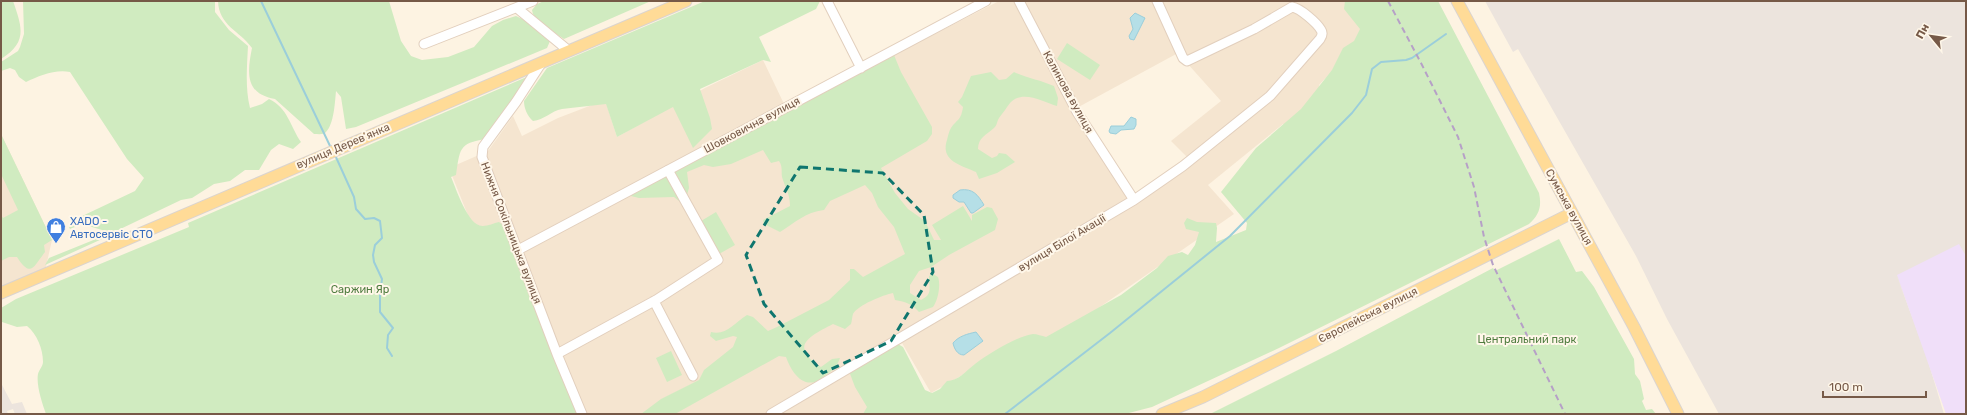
<svg xmlns="http://www.w3.org/2000/svg" width="1967" height="415" font-family="Rubik,sans-serif">
	<style>
		.residential { fill: #f5e5d0; fill-rule: evenodd }
		.industrial { fill: #ece4dd }
		.education { fill: #f0dff9 }
		.green { fill: #d0ebc0 }
		.water { fill: #b5dfe7; stroke: #9bceda }
		.lines { fill: none; stroke-linecap: round; stroke-linejoin: round }
		.stream { stroke: #9bceda; stroke-width: 2 }
		.minor-casing { stroke: #e2cfbd; stroke-width: 11 }
		.major-casing { stroke: #dbd4cf; stroke-width: 13 }
		.minor { stroke: #fff; stroke-width: 9 }
		.major { stroke: #ffdb97; stroke-width: 11 }
		.rail { stroke: #b6a0c7; stroke-width: 2; stroke-dasharray: 6 4; stroke-linecap: butt }
		.marked { fill: none; stroke: #0f766e; stroke-width: 3; stroke-dasharray: 8 5; stroke-linejoin: round }
		.labels { text-anchor: middle; dominant-baseline: central; stroke-width: 4; stroke-linejoin: round; paint-order: stroke }
		.street-label { font-size: 11px; fill: #765947; stroke: #fff7e9 }
		.shop-label { font-size: 11px; fill: #366cbe; stroke: #fff7e9; text-anchor: start }
		.park-label { font-size: 11px; fill: #4f7c3f; stroke: #fff7e9 }
	</style>
	<rect width="100%" height="100%" fill="#fdf3e2"/>
	<!-- residential -->
	<path class="residential" d="M999,1H1352L1368,33L1319,85L1321,90L1286,128L1283,124L1208,185L1234,214L1097,309L1040,344L1034,334L931,393L902,343L852,374L875,414H585L560,357L559,345L518,242L485,258L449,168L488,151L513,116L522,136L558,118L605,100L617,137L705,88L763,60L785,106L861,68L894,55ZM1178,53L1221,101L1171,141L1187,157L1168,170L1135,196L1073,110Z
		M1,134L52,240L45,271L1,290Z"/>
	<!-- industrial -->
	<path class="industrial" d="M1485,1H1966V414L1926,351L1896,274L1925,351L1944,414H1719L1667,319L1636,256L1518,49L1513,52Z
		M1,383L12,404L22,402L27,414H15L13,409L7,411L8,414H1Z"/>
	<!-- education -->
	<path class="education" d="M1959,244L1966,256V414H1946L1897,275Z"/>
	<!-- green -->
	<path class="green" d="M1,1H13C22,27 28,42 1,59Z
		M23,1H215V12L229,30L248,46C247,66 245,88 250,108L262,104L269,99C288,108 290,126 301,142L293,149L279,144L271,150L259,170H245L230,181L214,184L192,198L181,200L112,233L82,224L70,229L69,227L78,218L135,191L144,178L127,159L70,72C55,69 39,76 26,82L19,77L15,70L10,68L1,71V62L18,51L20,47L24,34Z
		M218,1H389L401,41L411,56L422,60L448,57L474,47L492,26L503,20L516,16L533,24L550,41L547,48L356,127L346,129L341,97L336,91C335,102 334,124 326,132C324,135 318,134 314,134L275,99C245,94 247,73 252,48C239,30 219,26 218,1Z
		M544,1H651L564,39C553,31 534,24 532,10L537,4Z
		M705,1H820L816,9L759,37L771,62L763,60L700,89L710,118L712,129L693,148L673,107L617,137L606,104C592,106 576,107 562,109C551,111 544,120 533,121C527,116 524,108 524,101L547,68Z
		M1345,1H1438L1539,193C1542,207 1539,215 1529,224L1279,348L1152,407L1125,414H863L867,407L855,387L849,371L898,344L903,347L925,390L932,393L940,389L947,381C958,381 966,371 975,364C988,354 1017,336 1033,334C1037,334 1042,336 1046,337L1121,295L1157,268L1168,256L1182,252L1188,255L1195,245L1199,232L1186,229L1184,223L1187,218L1197,222L1216,223L1217,228L1216,242L1246,230L1247,223L1221,192L1256,148L1301,109L1332,70L1343,48L1354,41L1360,29L1344,9Z
		M1067,43L1100,65L1090,80L1057,59Z
		M894,55L901,72L932,127V134L927,141L881,168L895,193L908,209L925,221L934,240H941L932,225L963,206L972,221V215L987,207L992,208L998,219L995,230L949,255L931,267L919,271L910,285V293L921,300C933,294 929,289 929,276L933,274L938,277C941,285 938,300 933,307L919,312C912,304 906,302 895,300L893,293C883,295 858,305 853,314C852,317 852,321 851,324L845,329L833,324C810,336 788,346 821,367L832,359L840,358C837,367 833,370 826,375C823,377 818,381 815,382C799,386 790,368 786,357L779,356L675,414H641L661,399L699,380L704,370L733,347L737,337L733,336L716,341L710,336L711,332C726,336 734,323 747,315L753,317L768,331L777,327L829,300L850,280V269H854L863,277L905,254L894,227L878,207L872,193L865,185L830,201L824,210C805,212 795,223 780,232L764,224L763,220L790,206C790,193 785,188 782,177C781,171 783,167 779,161L771,163L763,150L731,164L713,167L704,165L687,172L689,188L684,205L674,197L639,198L627,195L775,114Z
		M991,72L999,80L1006,79L1014,72C1027,78 1041,80 1054,86L1058,98L1057,106C1044,102 1022,89 1010,103C1007,107 1003,113 999,118C997,121 997,126 994,128C986,135 978,138 978,149L992,158L997,156L999,153L1006,154L1015,162L997,173L979,179L976,172C961,165 940,161 947,140C948,136 949,131 951,128C957,119 961,121 963,107L958,102L962,97L971,76Z
		M529,76L486,139C458,143 460,150 456,175L451,177C456,188 468,227 483,226C488,226 494,223 499,222L504,226L583,414H46C42,403 36,385 38,374C39,370 43,366 43,362C43,349 37,334 27,326L17,327L2,322L1,308L16,299L189,227L188,223Z
		M1,134L52,240L44,245L45,252C34,266 31,279 17,257H9L1,261V215L3,218L18,210L1,174Z
		M716,212L735,245L719,254L701,221Z
		M96,239H102L45,265L49,258Z
		M1559,239L1576,272L1582,271L1594,287L1634,359L1635,374L1640,381L1644,399L1642,401L1646,410L1652,409L1656,414H1210L1336,351L1493,268L1495,271Z
		M671,351L682,375L667,382L656,358Z"/>
	<!-- water -->
	<path class="water" d="M1135,13L1145,18L1134,40L1130,39L1129,36L1133,29L1130,18Z
		M1131,117L1136,119V125L1134,129L1121,130L1116,134L1110,133L1109,131L1111,126H1124Z
		M960,190C973,188 978,195 984,205L973,213H971L964,202H959L953,198V195Z
		M976,332L983,341L964,355C957,355 954,348 953,343C959,336 967,334 976,332Z"/>
	<g class="lines">
		<!-- stream -->
		<path class="stream" d="M261,1L331,148
			M335,155L354,197L356,209L365,219L374,218L380,221L382,238L375,245L373,255L374,262L382,279L380,295V312L393,328L388,335L387,348L392,356
			M1005,414L1110,333L1230,236L1352,113L1366,95L1372,69L1381,62L1406,60L1412,58L1446,34"/>
		<!-- minor casing -->
		<g class="minor-casing">
			<path id="minor" d="M827,1L861,68
				M1019,1L1077,112L1134,200
				M517,8L569,51
				M424,44L533,1
				M542,62L516,102L483,147L482,157L557,354L582,414
				M518,250L986,1
				M654,301L693,376
				M557,354L656,300L718,260L668,170
				M771,414L1134,200L1183,166L1270,96L1320,39C1322,36 1323,33 1321,30C1317,23 1300,8 1292,7L1254,29L1187,61L1183,58L1157,1"/>
		</g>
		<!-- major casing -->
		<g class="major-casing">
			<path id="major" d="M1457,1L1634,327L1678,414
				M1,293L686,1
				M1162,414L1203,397L1572,213"/>
		</g>
		<!-- minor -->
		<use href="#minor" class="minor"/>
		<!-- major -->
		<use href="#major" class="major"/>
		<!-- rail -->
		<path class="rail" d="M1388,1L1421,63L1458,137L1474,187L1484,237L1493,265L1565,414"/>
	</g>
	<!-- marked area -->
	<path class="marked" d="M800,167L883,173L924,215L933,272L891,341L823,373L764,304L746,255Z"/>
	<!-- icons -->
	<defs>
		<g id="shop-pin" transform="scale(1)"><path d="M0 17L-7.5 6A9.5 9.5 0 1 1 7.5 6Z" fill="#3f7fe0" stroke="#fff7e9"/><path d="M-5-2.5h2.3a2.7 3.5 0 0 1 5.4 0H5L5.5 6h-11ZM-1.5-2.5h3a1.5 2.3 0 0 0-3 0Z" fill="#fff"/></g>
	</defs>
	<g fill-rule="evenodd">
		<use href="#shop-pin" x="56" y="227"/>
	</g>
	<g class="labels">
		<!-- street labels -->
		<g class="street-label">
			<text transform="translate(1068 92) rotate(61)">Калинова вулиця</text>
			<text transform="translate(752 125) rotate(-28)">Шовковична вулиця</text>
			<text transform="translate(343 146) rotate(-23)">вулиця Дерев’янка</text>
			<text transform="translate(1569 207) rotate(61)">Сумська вулиця</text>
			<text transform="translate(511 233) rotate(69)">Нижня Сокільницька вулиця</text>
			<text transform="translate(1062 243) rotate(-31)">вулиця Білої Акації</text>
			<text transform="translate(1368 315) rotate(-27)">Європейська вулиця</text>
		</g>
		<!-- shop labels -->
		<g class="shop-label">
			<text x="70" y="221">XADO -<tspan x="70" dy="13">Автосервіс СТО</tspan></text>
		</g>
		<!-- park labels -->
		<g class="park-label">
			<text x="360" y="289">Саржин Яр</text>
			<text x="1527" y="339">Центральний парк</text>
		</g>
	</g>
	<!-- border -->
	<rect width="1967" height="415" fill="none" stroke="#765947" stroke-width="4"/>
	<!-- north arrow -->
	<g transform="translate(1931 36) rotate(299)" stroke="#fff7e9" stroke-width="3" paint-order="stroke">
	<path d="M0-3L7 15L0 10L-7 15Z" fill="#765947"/>
	<text y="-6" font-size="11" font-weight="bold" text-anchor="middle" fill="#765947">Пн</text>
	</g>
	<!-- scale -->
	<path d="M1823 391v6h103v-6" fill="none" stroke="#765947" stroke-width="2"/>
	<text x="1829" y="391" font-size="12" fill="#765947" stroke="#fff7e9" stroke-width="3" paint-order="stroke">100 m</text>
</svg>
